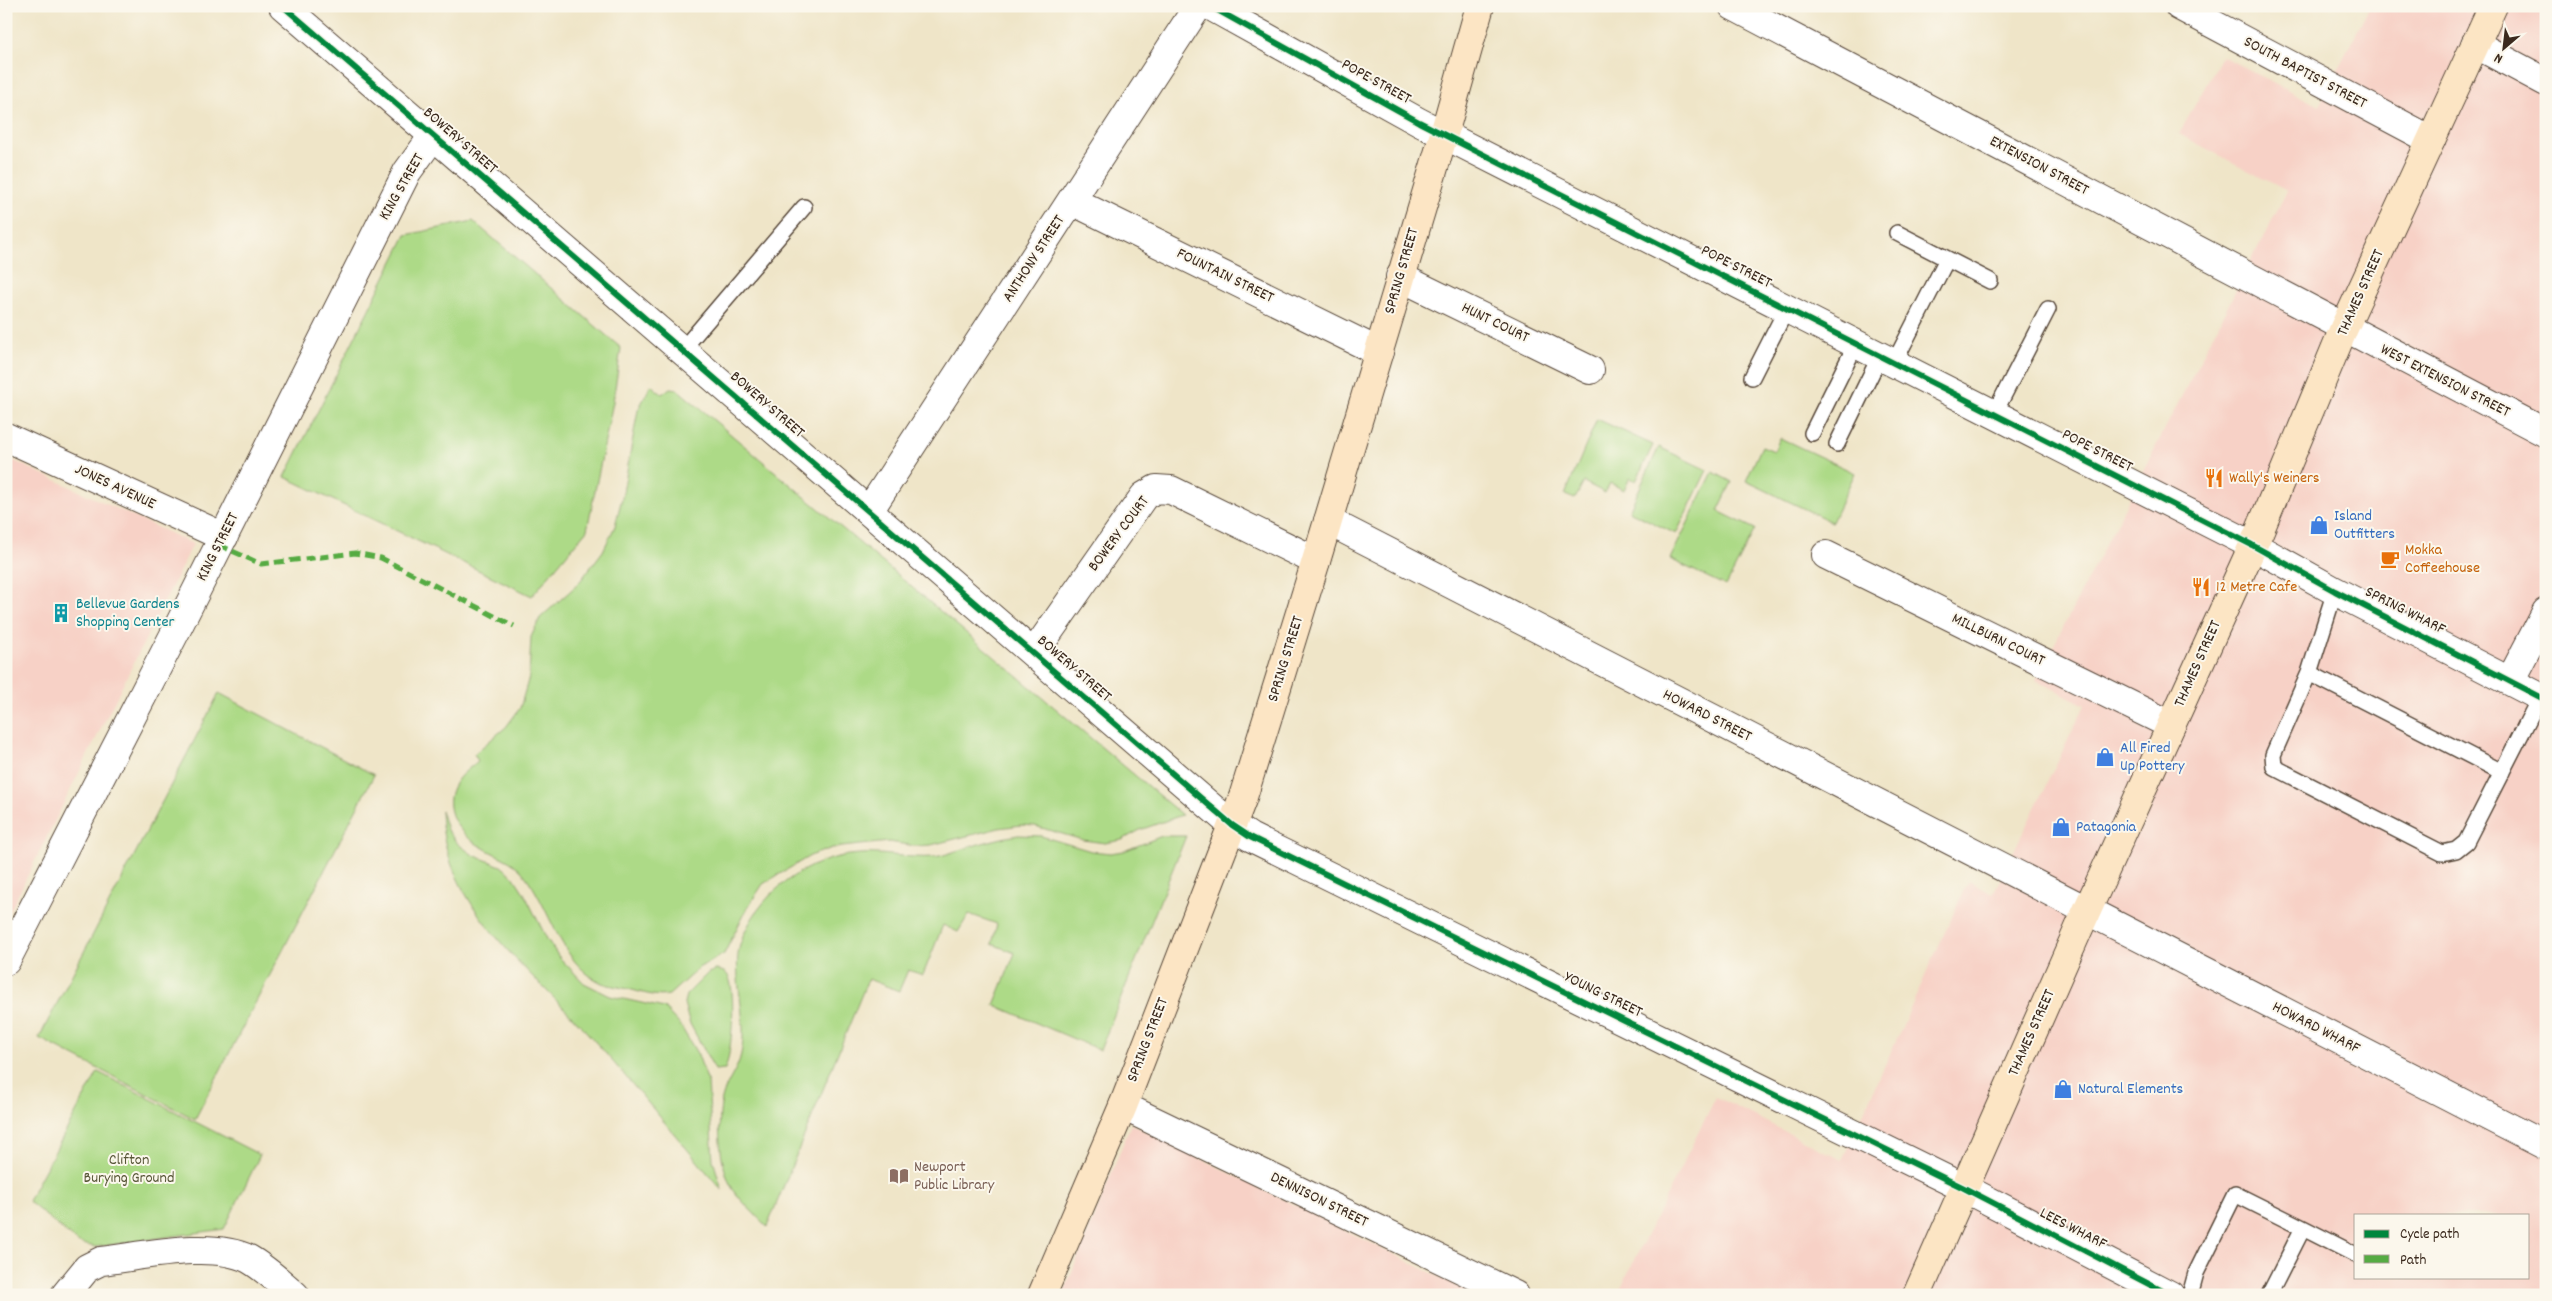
<svg xmlns="http://www.w3.org/2000/svg" width="2552" height="1301" font-family="Dekko,sans-serif">
	<style>
		.built { fill: #f7d1c6; fill-rule: evenodd }
		.green { fill: #adda87; stroke: #748252 }
		.lines { fill: none; stroke-linecap: round; stroke-linejoin: round }
		.service-casing { stroke: #564638; stroke-width: 18 }
		.minor-casing { stroke: #564638; stroke-width: 30 }
		.tertiary-casing { stroke: #564638; stroke-width: 30 }
		.secondary-casing { stroke: #564638; stroke-width: 30 }
		.service { stroke: #fff; stroke-width: 15 }
		.minor { stroke: #fff; stroke-width: 28 }
		.tertiary { stroke: #fff; stroke-width: 28 }
		.secondary { stroke: #fce5c4; stroke-width: 28 }
		.quiet { stroke: #55ab43; stroke-width: 5; stroke-dasharray: 10 5; stroke-linecap: butt }
		.cycleway-casing { stroke: #fbf7ec; stroke-width: 9 }
		.cycleway { stroke: #00873e; stroke-width: 6 }
		.labels { text-anchor: middle; dominant-baseline: central; stroke-width: 4; stroke-linejoin: round; paint-order: stroke }
		.street-label { font-size: 16px; fill: #3b2a1e; stroke: #fbf7ec }
		.food-label { font-size: 16px; fill: #c56008; stroke: #fbf7ec; text-anchor: start }
		.shop-label { font-size: 16px; fill: #366cbe; stroke: #fbf7ec; text-anchor: start }
		.culture-label { font-size: 16px; fill: #0d838f; stroke: #fbf7ec; text-anchor: start }
		.park-label { font-size: 16px; fill: #585638; stroke: #fbf7ec }
		.education-label { font-size: 16px; fill: #785e54; stroke: #fbf7ec; text-anchor: start }
	</style>
	<rect width="100%" height="100%" fill="#fbf7ec"/>
	<filter id="ink" filterUnits="userSpaceOnUse"><feTurbulence type="fractalNoise" baseFrequency=".02" numOctaves="2"/><feDisplacementMap in="SourceGraphic" scale="10" xChannelSelector="R" yChannelSelector="G"/><feConvolveMatrix kernelMatrix="1 2 1 2 8 2 1 2 1" color-interpolation-filters="sRGB"/></filter>
	<filter id="wash" filterUnits="userSpaceOnUse"><feTurbulence type="fractalNoise" baseFrequency=".0096" numOctaves="4" result="noise"/><feDisplacementMap in="SourceGraphic" scale="20" xChannelSelector="R" yChannelSelector="G"/><feGaussianBlur stdDeviation="1.12" result="paint"/><feColorMatrix in="noise" values="0 0 0 0 0 0 0 0 0 0 0 0 0 0 0 0 0 1.4 0 .05"/><feComposite in="paint" operator="in"/></filter>
	<g filter="url(#wash)">
		<rect width="100%" height="100%" fill="#efe5c8"/>
		<!-- built -->
		<path class="built" d="M2370,6H2546V1295H1617L1716,1097L1842,1160L1968,881L1993,894L2085,705L2036,680L2287,191L2179,134L2222,56L2319,106ZM2356,1215H2528V1277H2356Z
			M6,457L193,544L6,919Z
			M1131,1124L1476,1295H1063Z"/>
		<!-- green -->
		<path class="green" d="M473,221L621,348L613,402L587,530L532,596L285,477L406,235Z
			M651,385L662,394L670,388L677,389L1182,815L1140,830L1122,840L1105,843L1083,840L1035,826L1021,825L999,828L931,845L916,846L889,842L832,848L810,856L763,884L746,910L724,954L700,967L669,995C656,998 641,992 628,989C620,987 610,986 602,983C559,963 551,907 523,873C513,860 496,856 482,847C459,835 439,808 456,782C462,773 470,768 478,761L474,754L506,727L520,708L529,677L531,637L540,618L578,584L603,551L615,526L622,498L638,410Z
			M1597,419L1653,445L1636,481L1630,478L1624,490L1610,483L1605,493L1584,482L1575,499L1565,495Z
			M1780,438L1855,473L1832,522L1746,481L1762,446L1774,451Z
			M1659,447L1707,470L1676,534L1629,511Z
			M1713,472L1732,482L1718,511L1755,529L1726,586L1670,559Z
			M219,693L374,775L195,1119L39,1038Z
			M441,810L447,830L458,844L473,855L501,866L513,876L524,893L547,939L559,957L584,983L610,996L664,1008L680,1025L698,1055L708,1082L713,1160L722,1190C676,1137 631,1081 584,1029C525,965 443,904 441,810Z
			M1018,835L1041,836L1091,851L1110,853L1124,851L1162,836H1186L1100,1050L994,1005L1015,953L992,944L997,924L969,914L958,932L943,925L923,975L908,970L899,991L868,979L767,1227C757,1216 736,1197 730,1184C719,1160 717,1124 722,1099C726,1082 738,1070 741,1054C749,1020 731,974 740,945C756,894 807,857 859,854C884,852 909,859 934,857C944,856 954,851 963,849C981,843 999,838 1018,835Z
			M716,970C722,971 727,972 729,978C736,994 732,1053 725,1069L715,1070L689,1022L684,1003L686,995L708,973Z
			M98,1072L260,1155L224,1229L95,1247L79,1243L28,1201Z"/>
	</g>
	<g filter="url(#ink)">
		<g class="lines">
			<!-- service casing -->
			<g class="service-casing">
				<path id="service" d="M1897,233L1990,281
					M682,350L804,207
					M1894,363L1947,259
					M1752,377L1787,308
					M1994,414L2048,309
					M1812,433L1856,344
					M1837,444L1880,356
					M2335,591L2309,673L2273,755L2274,767L2442,853L2456,850L2466,842L2540,697
					M2309,673L2502,772
					M2303,1228L2356,1255
					M2190,1295L2196,1273L2235,1194L2303,1228L2269,1295"/>
			</g>
			<!-- minor casing -->
			<g class="minor-casing">
				<path id="minor" d="M1210,6L1419,122L2252,545L2335,591L2546,700
					M1733,6L2546,433
					M2179,6L2431,140
					M2475,44L2546,82
					M1072,201L1379,352
					M1400,277L1590,370
					M6,437L224,537
					M869,511L1198,6
					M1328,521L2546,1146
					M1826,555L2171,725
					M1034,653L1144,496L1156,489L1171,490L1316,561
					M2510,681L2546,612
					M6,961L178,627L407,172L433,136
					M1123,1106L1515,1295
					M1964,1188L2170,1295
					M65,1295L87,1268L101,1261C143,1256 211,1240 249,1259C266,1269 280,1282 295,1295"/>
			</g>
			<!-- tertiary casing -->
			<g class="tertiary-casing">
				<path id="tertiary" d="M283,6L1232,825L1250,837L1964,1188"/>
			</g>
			<!-- secondary casing -->
			<g class="secondary-casing">
				<path id="secondary" d="M1042,1295L1123,1106L1243,797L1316,561L1444,134L1480,6
					M1917,1295L2079,928L2260,530L2344,328L2493,6"/>
			</g>
			<!-- service -->
			<use href="#service" class="service"/>
			<!-- minor -->
			<use href="#minor" class="minor"/>
			<!-- tertiary -->
			<use href="#tertiary" class="tertiary"/>
			<!-- secondary -->
			<use href="#secondary" class="secondary"/>
			<!-- quiet -->
			<path class="quiet" d="M219,545L261,564L355,553L381,558L514,626"/>
			<!-- cycleway casing -->
			<g class="cycleway-casing">
				<path id="cycleway" d="M283,6L1232,825L1250,837L1964,1188L2170,1295
					M1210,6L1419,122L2252,545L2335,591L2546,700"/>
			</g>
			<!-- cycleway -->
			<use href="#cycleway" class="cycleway"/>
		</g>
	</g>
	<!-- icons -->
	<defs>
		<g id="restaurant-bare" transform="scale(1.5)"><path d="M-5-6h1v4h1v-4h1v4h1v-4h1v5L-1.5 .5V6h-2V.5L-5-1ZM5-6V6H3V1.5H1.5Q1.5-4 5-6Z" fill="#e8710a" stroke="#fbf7ec" stroke-width="2.5" paint-order="stroke"/></g>
		<g id="shop-bare" transform="scale(1.5)"><path d="M-5-2.5h2.3a2.7 3.5 0 0 1 5.4 0H5L5.5 6h-11ZM-1.5-2.5h3a1.5 2.3 0 0 0-3 0Z" fill="#3f7fe0" stroke="#fbf7ec" stroke-width="2.5" paint-order="stroke"/></g>
		<g id="cafe-bare" transform="scale(1.5)"><path d="M-5.5-4.5H6V0H3Q3 3.5 0 3.5H-2.5Q-5.5 3.5-5.5 0ZM3-3.2v2h1.7v-2ZM-6 4.5H4V6H-6Z" fill="#e8710a" stroke="#fbf7ec" stroke-width="2.5" paint-order="stroke"/></g>
		<g id="building-bare" transform="scale(1.5)"><path d="M-4-6H4V6H1V3H-1V6H-4ZM-2.5-4.3h1.7v1.8h-1.7ZM.8-4.3h1.7v1.8H.8ZM-2.5-1h1.7V.8h-1.7ZM.8-1h1.7V.8H.8Z" fill="#0f9aa8" stroke="#fbf7ec" stroke-width="2.5" paint-order="stroke"/></g>
		<g id="library-bare" transform="scale(1.5)"><path d="M-6-4Q-3-5.5-.7-3.5V5Q-3 3-6 4ZM6-4Q3-5.5 .7-3.5V5Q3 3 6 4Z" fill="#8d6e63" stroke="#fbf7ec" stroke-width="2.5" paint-order="stroke"/></g>
	</defs>
	<g fill-rule="evenodd">
		<use href="#restaurant-bare" x="2214" y="478"/>
		<use href="#shop-bare" x="2319" y="525"/>
		<use href="#cafe-bare" x="2390" y="559"/>
		<use href="#restaurant-bare" x="2201" y="587"/>
		<use href="#building-bare" x="61" y="613"/>
		<use href="#shop-bare" x="2105" y="757"/>
		<use href="#shop-bare" x="2061" y="827"/>
		<use href="#shop-bare" x="2063" y="1089"/>
		<use href="#library-bare" x="899" y="1176"/>
	</g>
	<g class="labels">
		<!-- street labels -->
		<g class="street-label">
			<text transform="translate(2305 73) rotate(28)">SOUTH BAPTIST STREET</text>
			<text transform="translate(1376 82) rotate(29)">POPE STREET</text>
			<text transform="translate(460 141) rotate(41)">BOWERY STREET</text>
			<text transform="translate(2039 166) rotate(28)">EXTENSION STREET</text>
			<text transform="translate(402 187) rotate(-60)">KING STREET</text>
			<text transform="translate(1034 259) rotate(-57)">ANTHONY STREET</text>
			<text transform="translate(1736 267) rotate(27)">POPE STREET</text>
			<text transform="translate(1402 271) rotate(-74)">SPRING STREET</text>
			<text transform="translate(1225 276) rotate(26)">FOUNTAIN STREET</text>
			<text transform="translate(2361 293) rotate(-66)">THAMES STREET</text>
			<text transform="translate(1495 323) rotate(26)">HUNT COURT</text>
			<text transform="translate(2445 381) rotate(27)">WEST EXTENSION STREET</text>
			<text transform="translate(767 405) rotate(41)">BOWERY STREET</text>
			<text transform="translate(2097 451) rotate(27)">POPE STREET</text>
			<text transform="translate(115 487) rotate(25)">JONES AVENUE</text>
			<text transform="translate(1119 534) rotate(-53)">BOWERY COURT</text>
			<text transform="translate(218 547) rotate(-63)">KING STREET</text>
			<text transform="translate(2405 611) rotate(27)">SPRING WHARF</text>
			<text transform="translate(1998 640) rotate(26)">MILLBURN COURT</text>
			<text transform="translate(1286 659) rotate(-73)">SPRING STREET</text>
			<text transform="translate(2198 664) rotate(-66)">THAMES STREET</text>
			<text transform="translate(1074 669) rotate(41)">BOWERY STREET</text>
			<text transform="translate(1707 716) rotate(27)">HOWARD STREET</text>
			<text transform="translate(1603 995) rotate(26)">YOUNG STREET</text>
			<text transform="translate(2316 1028) rotate(27)">HOWARD WHARF</text>
			<text transform="translate(2032 1033) rotate(-66)">THAMES STREET</text>
			<text transform="translate(1148 1040) rotate(-69)">SPRING STREET</text>
			<text transform="translate(1319 1200) rotate(26)">DENNISON STREET</text>
			<text transform="translate(2073 1229) rotate(27)">LEES WHARF</text>
		</g>
		<!-- food labels -->
		<g class="food-label">
			<text x="2229" y="478">Wally's Weiners</text>
			<text x="2405" y="550">Mokka<tspan x="2405" dy="18">Coffeehouse</tspan></text>
			<text x="2216" y="587">12 Metre Cafe</text>
		</g>
		<!-- shop labels -->
		<g class="shop-label">
			<text x="2334" y="516">Island<tspan x="2334" dy="18">Outfitters</tspan></text>
			<text x="2120" y="748">All Fired<tspan x="2120" dy="18">Up Pottery</tspan></text>
			<text x="2076" y="827">Patagonia</text>
			<text x="2078" y="1089">Natural Elements</text>
		</g>
		<!-- culture labels -->
		<g class="culture-label">
			<text x="76" y="604">Bellevue Gardens<tspan x="76" dy="18">Shopping Center</tspan></text>
		</g>
		<!-- park labels -->
		<g class="park-label">
			<text x="129" y="1160">Clifton<tspan x="129" dy="18">Burying Ground</tspan></text>
		</g>
		<!-- education labels -->
		<g class="education-label">
			<text x="914" y="1167">Newport<tspan x="914" dy="18">Public Library</tspan></text>
		</g>
	</g>
	<!-- margin -->
	<rect width="2552" height="1301" fill="none" stroke="#fbf7ec" stroke-width="25"/>
	<!-- legend -->
	<rect x="2354" y="1214" width="175" height="65" fill="#fbf7ec" stroke="#aea59a"/>
	<rect x="2364" y="1230" width="25" height="8" fill="#00873e" stroke="#aea59a"/>
	<text x="2400" y="1238" font-size="15" fill="#3b2a1e">Cycle path</text>
	<rect x="2364" y="1255" width="25" height="8" fill="#55ab43" stroke="#aea59a"/>
	<text x="2400" y="1264" font-size="15" fill="#3b2a1e">Path</text>
	<!-- north arrow -->
	<g transform="translate(2504 48) rotate(208)" stroke="#fbf7ec" stroke-width="4" paint-order="stroke">
	<path d="M0-4L9 19L0 12L-9 19Z" fill="#3b2a1e"/>
	<text y="-8" font-size="14" font-weight="bold" text-anchor="middle" fill="#3b2a1e">N</text>
	</g>
</svg>
